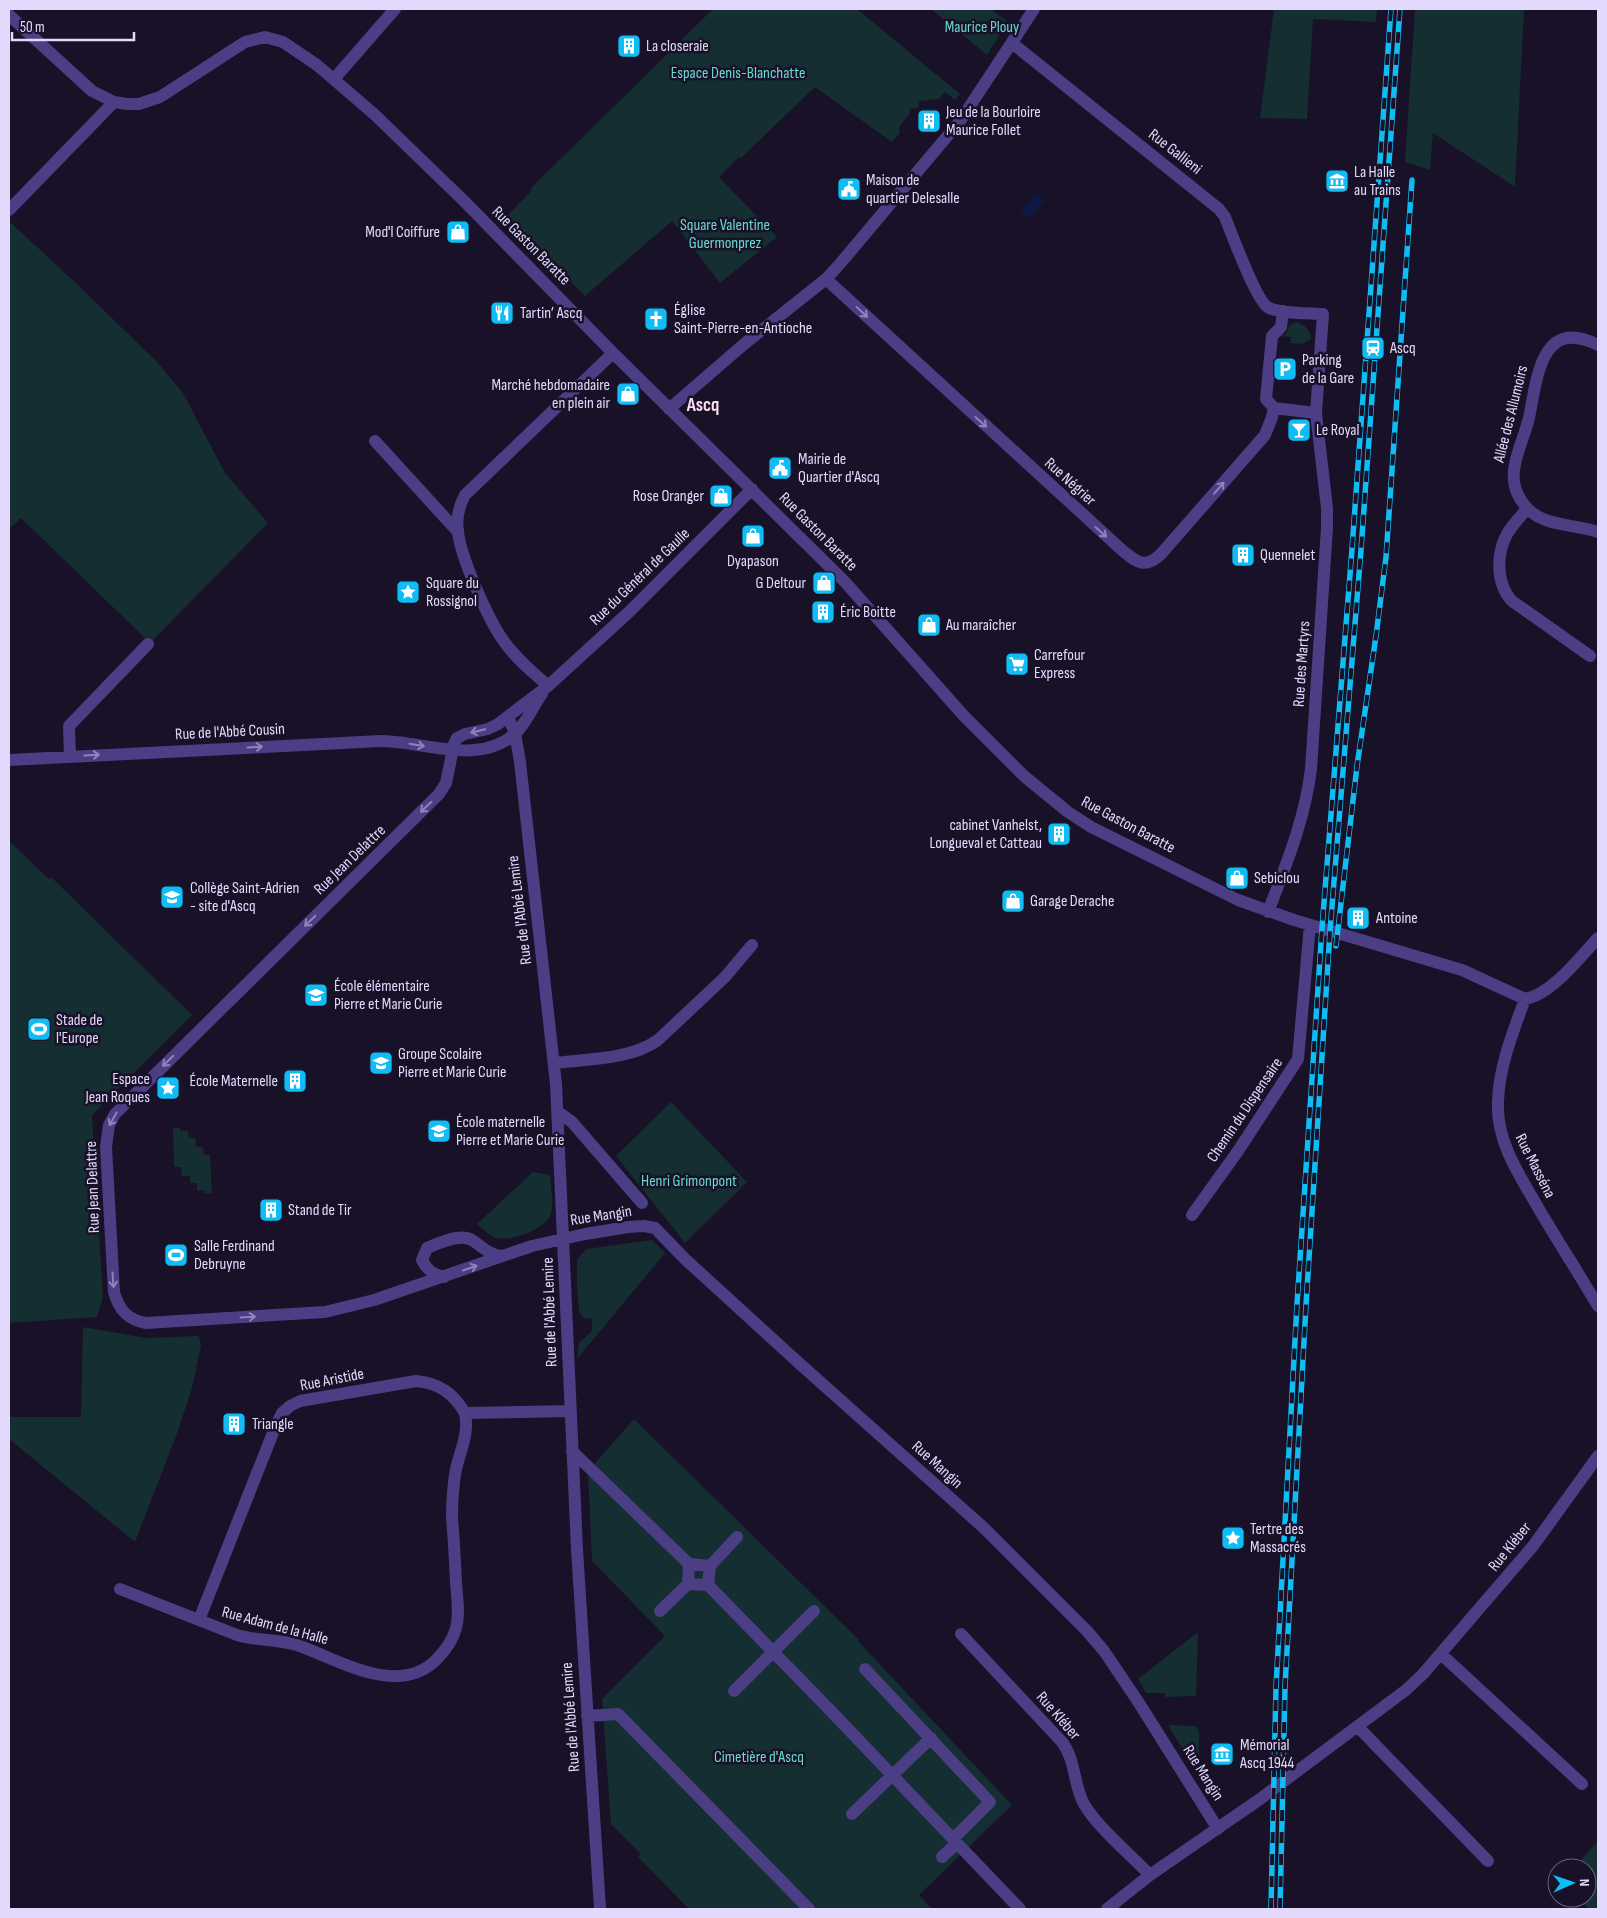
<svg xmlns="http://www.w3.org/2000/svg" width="1607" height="1918" font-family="'Sofia Sans Condensed',sans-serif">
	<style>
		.green { fill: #142e31 }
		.water { fill: #0d1944 }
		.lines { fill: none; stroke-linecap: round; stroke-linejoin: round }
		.minor { stroke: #4b3e84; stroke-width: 12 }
		.rail-casing { stroke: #0fbcf4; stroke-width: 5.5 }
		.rail { stroke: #181127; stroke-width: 4; stroke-dasharray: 11; stroke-linecap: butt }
		.oneway { stroke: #8f84ba }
		.labels { text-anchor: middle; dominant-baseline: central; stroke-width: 5; stroke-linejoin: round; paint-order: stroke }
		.park-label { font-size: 16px; fill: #67dbce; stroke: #181127 }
		.poi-label { font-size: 16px; fill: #e2d9fd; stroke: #181127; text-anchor: start }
		.street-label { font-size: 16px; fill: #e2d9fd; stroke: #181127 }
		.quarter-label { font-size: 19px; font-weight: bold; fill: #fddbec; stroke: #181127 }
	</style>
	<rect width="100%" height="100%" fill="#181127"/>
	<!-- green -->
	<path class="green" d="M713,9H857L960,94L955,100L945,92L939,99L918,101L919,108L910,109V113L899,127L900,133L892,142L815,87L741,158L739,157L719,177L777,237L720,283L672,221L585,296L506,217L532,190L531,188Z
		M931,9H991L1008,22L987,55Z
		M1274,9H1377L1376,22L1313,19L1307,119L1260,118Z
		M1415,9H1524L1515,187L1433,133L1430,170L1405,162Z
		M9,221L78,285L157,362L183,393L225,473L268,523L150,643L21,518L9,529Z
		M1296,322C1304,324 1311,330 1311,339L1302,344L1290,343L1291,337L1278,336L1286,334L1289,326Z
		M9,841L49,879L51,877L192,1015L92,1115L103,1297L97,1317L9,1323Z
		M671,1102L747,1182L685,1243L616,1156Z
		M173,1128H180V1131H188L189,1138H195L196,1147H203L204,1155H210L212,1193L205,1194L204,1190L197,1191V1183H190V1176H182L181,1167H174Z
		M533,1172L550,1175C551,1186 554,1203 551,1214C547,1229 510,1242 496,1238C489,1236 483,1229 477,1224Z
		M652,1240L665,1253L577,1359L579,1343L592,1331V1319L584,1318L579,1311L577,1286V1260L586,1249Z
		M83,1327L146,1338L199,1336L201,1346L192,1388L176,1436L135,1542L9,1439V1417H81Z
		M634,1419L859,1640L858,1641L1012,1805L919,1895L932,1909H689L638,1857L641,1854L611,1824L602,1699L665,1636L592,1561L588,1471Z
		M1198,1632L1196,1696L1165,1697V1693H1146L1138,1679Z
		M1168,1725L1196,1726L1199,1731V1766L1211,1781L1208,1791Z
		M1598,1841V1909H1589L1578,1898H1587V1868H1574Z"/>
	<!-- water -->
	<path class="water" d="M1035,193L1045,200L1029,219L1020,211Z"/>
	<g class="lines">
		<!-- minor -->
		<path class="minor" d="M9,15L92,91L114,102L127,104H139L160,97L245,42L265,37L283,42L317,65L374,114L464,201L613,353L845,582L964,716L1024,776L1068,812L1091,827L1238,900L1294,920L1462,970L1525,999C1551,995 1580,957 1598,938
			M1012,43L1219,209L1225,217C1231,232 1257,303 1269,308C1282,314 1308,313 1323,314L1316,413L1327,508V528L1311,769C1305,819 1286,865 1268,912
			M334,79L395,9
			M9,210L114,102
			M826,279L1123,551C1138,563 1145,569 1161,554L1265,435L1272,417L1274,408
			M1283,311L1281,327L1272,336L1266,399L1274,408L1316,413
			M1598,345C1540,316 1537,380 1529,418C1521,450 1500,479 1527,508C1544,527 1576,524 1598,532
			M669,409L743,345L826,279L839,265L960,121L1034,9
			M375,441L458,532
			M752,489L629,612L548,686L498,724L488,729L465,734L457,738L454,744L446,783L439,794L115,1114L109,1125L106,1147L114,1292C119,1310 128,1320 146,1323L325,1312L374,1300L532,1246L585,1234L628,1227L644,1226L655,1228L685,1259L800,1364L984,1528L1087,1631L1104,1651L1139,1703L1218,1829
			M1527,509C1520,517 1512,525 1507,534C1496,554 1496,584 1512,601L1590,656
			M548,686C533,672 515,658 503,640C488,619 460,556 458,531C456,518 459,506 465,495L613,353
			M508,717L515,733L520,762L556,1084L577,1549L600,1909
			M70,756L69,726L148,644
			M9,760L381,741C424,741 479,767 516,733C527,722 533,706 542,694
			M1525,999C1513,1032 1499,1066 1498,1102C1496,1143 1521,1177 1540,1211C1559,1243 1579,1274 1598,1306
			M554,1063C587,1059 630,1060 658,1040L725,977L752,945
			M558,1112L572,1122L642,1203
			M1192,1215L1238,1151L1298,1059L1310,925
			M444,1277C433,1275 427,1270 422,1260L427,1248C438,1243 460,1233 472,1240C483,1247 489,1255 503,1256
			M572,1451L689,1564
			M710,1566L737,1537
			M708,1585L710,1566L689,1564L688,1584L708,1585L827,1707L1020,1909
			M120,1589L237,1635C257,1641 277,1639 297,1645C338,1659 397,1698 436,1660C445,1651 453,1640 456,1628C460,1613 457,1598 456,1583C455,1561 454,1539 452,1518C452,1502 453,1485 456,1469C461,1449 469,1433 465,1413
			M660,1611L688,1584
			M199,1620L276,1425L282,1413L290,1406L300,1401L416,1381C439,1383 453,1393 465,1413L570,1411
			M961,1634L1062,1742C1076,1760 1073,1784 1084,1804C1098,1828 1130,1854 1150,1875
			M1441,1654L1582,1784
			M865,1669L990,1802L953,1839
			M734,1691L814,1611
			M587,1716L618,1714L809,1909
			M1358,1727L1488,1861
			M852,1814L931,1738
			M942,1857L957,1843
			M1107,1909L1150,1875L1260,1799L1406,1690L1423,1674L1533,1546L1598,1456"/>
		<!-- rail casing -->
		<g class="rail-casing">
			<path id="rail" d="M1336,946L1357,766L1376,636L1386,557L1412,180
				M1271,1909L1276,1687L1297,1304L1322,928L1352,549L1391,9
				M1280,1909L1285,1687L1306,1305L1330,931L1361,550L1400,9"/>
		</g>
		<!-- rail -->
		<use href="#rail" class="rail"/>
	</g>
	<!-- one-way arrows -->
	<defs><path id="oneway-shaft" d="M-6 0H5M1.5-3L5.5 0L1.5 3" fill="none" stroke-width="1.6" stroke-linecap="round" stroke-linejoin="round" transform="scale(1.25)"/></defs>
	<g class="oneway">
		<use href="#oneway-shaft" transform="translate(862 312) rotate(43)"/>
		<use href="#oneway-shaft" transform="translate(981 422) rotate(42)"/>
		<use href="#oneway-shaft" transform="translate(1219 488) rotate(-49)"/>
		<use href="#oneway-shaft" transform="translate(1101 532) rotate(42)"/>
		<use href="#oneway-shaft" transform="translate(478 731) rotate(167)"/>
		<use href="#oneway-shaft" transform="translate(417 745) rotate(10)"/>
		<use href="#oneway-shaft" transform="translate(255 747) rotate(-3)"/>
		<use href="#oneway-shaft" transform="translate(92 755) rotate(-3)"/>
		<use href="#oneway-shaft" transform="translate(426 807) rotate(136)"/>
		<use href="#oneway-shaft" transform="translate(310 921) rotate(136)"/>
		<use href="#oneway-shaft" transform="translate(168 1061) rotate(136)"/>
		<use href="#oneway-shaft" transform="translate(113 1119) rotate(119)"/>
		<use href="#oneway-shaft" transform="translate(470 1268) rotate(-19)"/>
		<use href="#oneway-shaft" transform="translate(113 1280) rotate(86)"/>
		<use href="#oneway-shaft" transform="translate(248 1317) rotate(-3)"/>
	</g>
	<!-- icons -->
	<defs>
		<g id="building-square" transform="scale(1.25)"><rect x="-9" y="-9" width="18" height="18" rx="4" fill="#0fbcf4" stroke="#181127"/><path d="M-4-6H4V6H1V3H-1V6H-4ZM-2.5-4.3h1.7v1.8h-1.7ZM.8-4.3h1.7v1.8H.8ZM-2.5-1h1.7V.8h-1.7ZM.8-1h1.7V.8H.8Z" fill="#fff"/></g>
		<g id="museum-square" transform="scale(1.25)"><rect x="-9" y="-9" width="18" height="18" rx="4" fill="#0fbcf4" stroke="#181127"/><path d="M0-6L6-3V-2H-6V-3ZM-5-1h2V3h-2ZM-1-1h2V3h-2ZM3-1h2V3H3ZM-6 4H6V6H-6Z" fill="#fff"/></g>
		<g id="civic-square" transform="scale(1.25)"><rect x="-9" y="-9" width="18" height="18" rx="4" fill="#0fbcf4" stroke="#181127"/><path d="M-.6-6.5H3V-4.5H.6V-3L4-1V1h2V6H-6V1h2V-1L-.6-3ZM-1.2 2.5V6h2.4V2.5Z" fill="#fff"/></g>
		<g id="shop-square" transform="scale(1.25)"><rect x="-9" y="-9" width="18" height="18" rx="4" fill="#0fbcf4" stroke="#181127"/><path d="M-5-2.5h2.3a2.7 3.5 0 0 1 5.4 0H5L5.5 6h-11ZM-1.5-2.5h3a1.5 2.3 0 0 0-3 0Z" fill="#fff"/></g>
		<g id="restaurant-square" transform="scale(1.25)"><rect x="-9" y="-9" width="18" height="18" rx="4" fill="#0fbcf4" stroke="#181127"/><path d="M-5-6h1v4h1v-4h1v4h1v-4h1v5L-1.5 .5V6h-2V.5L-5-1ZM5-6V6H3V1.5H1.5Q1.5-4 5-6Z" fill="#fff"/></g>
		<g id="church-square" transform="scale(1.25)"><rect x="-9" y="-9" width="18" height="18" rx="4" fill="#0fbcf4" stroke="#181127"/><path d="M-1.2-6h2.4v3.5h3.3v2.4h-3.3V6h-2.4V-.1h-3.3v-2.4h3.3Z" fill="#fff"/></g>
		<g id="station-square" transform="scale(1.25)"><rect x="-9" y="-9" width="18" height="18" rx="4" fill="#0fbcf4" stroke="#181127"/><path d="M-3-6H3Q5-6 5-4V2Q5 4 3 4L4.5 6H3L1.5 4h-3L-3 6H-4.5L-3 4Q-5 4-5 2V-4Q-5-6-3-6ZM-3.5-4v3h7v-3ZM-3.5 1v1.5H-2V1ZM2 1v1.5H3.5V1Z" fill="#fff"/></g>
		<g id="parking-square" transform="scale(1.25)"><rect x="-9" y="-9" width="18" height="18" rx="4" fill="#0fbcf4" stroke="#181127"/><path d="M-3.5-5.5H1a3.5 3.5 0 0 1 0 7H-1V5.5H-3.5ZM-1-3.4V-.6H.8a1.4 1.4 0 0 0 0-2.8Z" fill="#fff"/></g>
		<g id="bar-square" transform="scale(1.25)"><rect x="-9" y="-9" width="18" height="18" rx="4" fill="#0fbcf4" stroke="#181127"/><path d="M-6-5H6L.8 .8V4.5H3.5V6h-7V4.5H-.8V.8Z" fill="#fff"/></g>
		<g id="sight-square" transform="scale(1.25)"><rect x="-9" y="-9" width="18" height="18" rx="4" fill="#0fbcf4" stroke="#181127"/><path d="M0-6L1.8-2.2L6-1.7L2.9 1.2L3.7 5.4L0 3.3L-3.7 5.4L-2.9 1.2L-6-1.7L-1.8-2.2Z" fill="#fff"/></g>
		<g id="supermarket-square" transform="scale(1.25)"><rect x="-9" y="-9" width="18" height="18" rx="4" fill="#0fbcf4" stroke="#181127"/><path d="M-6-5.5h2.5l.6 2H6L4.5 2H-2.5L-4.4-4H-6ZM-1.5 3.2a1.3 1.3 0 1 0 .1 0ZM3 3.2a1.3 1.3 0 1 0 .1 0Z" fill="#fff"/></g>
		<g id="school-square" transform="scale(1.25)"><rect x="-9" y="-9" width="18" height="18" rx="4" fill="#0fbcf4" stroke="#181127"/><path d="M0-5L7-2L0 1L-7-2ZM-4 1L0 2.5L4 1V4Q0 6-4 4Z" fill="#fff"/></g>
		<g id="stadium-square" transform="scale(1.25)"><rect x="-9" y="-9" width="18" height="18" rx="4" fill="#0fbcf4" stroke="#181127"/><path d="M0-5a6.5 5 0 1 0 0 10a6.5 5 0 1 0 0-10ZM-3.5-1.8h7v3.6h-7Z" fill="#fff"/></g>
	</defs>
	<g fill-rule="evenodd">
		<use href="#building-square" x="629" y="46"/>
		<use href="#building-square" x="929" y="121"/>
		<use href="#museum-square" x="1337" y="181"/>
		<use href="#civic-square" x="849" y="189"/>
		<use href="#shop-square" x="458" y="232"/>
		<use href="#restaurant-square" x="502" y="313"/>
		<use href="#church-square" x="656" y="319"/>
		<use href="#station-square" x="1373" y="348"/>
		<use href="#parking-square" x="1285" y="369"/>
		<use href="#shop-square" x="628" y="394"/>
		<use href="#bar-square" x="1299" y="430"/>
		<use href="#civic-square" x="780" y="468"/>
		<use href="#shop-square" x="721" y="496"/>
		<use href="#shop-square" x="753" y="536"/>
		<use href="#building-square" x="1243" y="555"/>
		<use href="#shop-square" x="824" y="583"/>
		<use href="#sight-square" x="408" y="592"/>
		<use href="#building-square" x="823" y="612"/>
		<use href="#shop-square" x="929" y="625"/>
		<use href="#supermarket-square" x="1017" y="664"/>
		<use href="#building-square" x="1059" y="834"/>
		<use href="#shop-square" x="1237" y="878"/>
		<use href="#school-square" x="172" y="897"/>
		<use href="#shop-square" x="1013" y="901"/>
		<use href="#building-square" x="1358" y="918"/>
		<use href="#school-square" x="316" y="995"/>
		<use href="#stadium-square" x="39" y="1029"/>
		<use href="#school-square" x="381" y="1063"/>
		<use href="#building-square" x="295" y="1081"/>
		<use href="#sight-square" x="168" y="1088"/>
		<use href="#school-square" x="439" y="1131"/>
		<use href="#building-square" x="271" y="1210"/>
		<use href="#stadium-square" x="176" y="1255"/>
		<use href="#building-square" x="234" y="1424"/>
		<use href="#sight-square" x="1233" y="1538"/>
		<use href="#museum-square" x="1222" y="1754"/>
	</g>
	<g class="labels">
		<!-- park labels -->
		<g class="park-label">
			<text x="982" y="27">Maurice Plouy</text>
			<text x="738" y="73">Espace Denis-Blanchatte</text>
			<text x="725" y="225">Square Valentine<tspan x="725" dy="18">Guermonprez</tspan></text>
			<text x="689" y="1181">Henri Grimonpont</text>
			<text x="759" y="1757">Cimetière d'Ascq</text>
		</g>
		<!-- poi labels -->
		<g class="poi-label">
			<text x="646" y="46">La closeraie</text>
			<text x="946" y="112">Jeu de la Bourloire<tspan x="946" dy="18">Maurice Follet</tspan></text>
			<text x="1354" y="172">La Halle<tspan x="1354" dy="18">au Trains</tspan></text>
			<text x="866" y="180">Maison de<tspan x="866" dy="18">quartier Delesalle</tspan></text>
			<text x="440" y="232" text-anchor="end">Mod'l Coiffure</text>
			<text x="674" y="310">Église<tspan x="674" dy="18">Saint-Pierre-en-Antioche</tspan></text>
			<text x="520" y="313">Tartin’ Ascq</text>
			<text x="1390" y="348">Ascq</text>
			<text x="1302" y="360">Parking<tspan x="1302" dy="18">de la Gare</tspan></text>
			<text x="610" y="385" text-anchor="end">Marché hebdomadaire<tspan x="610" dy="18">en plein air</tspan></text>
			<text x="1316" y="430">Le Royal</text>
			<text x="798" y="459">Mairie de<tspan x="798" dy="18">Quartier d'Ascq</tspan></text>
			<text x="704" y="496" text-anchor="end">Rose Oranger</text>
			<text x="1260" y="555">Quennelet</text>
			<text x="753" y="561" text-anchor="middle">Dyapason</text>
			<text x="426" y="583">Square du<tspan x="426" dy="18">Rossignol</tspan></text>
			<text x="806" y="583" text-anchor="end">G Deltour</text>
			<text x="840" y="612">Éric Boitte</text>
			<text x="946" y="625">Au maraîcher</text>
			<text x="1034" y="655">Carrefour<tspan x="1034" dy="18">Express</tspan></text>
			<text x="1042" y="825" text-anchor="end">cabinet Vanhelst,<tspan x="1042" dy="18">Longueval et Catteau</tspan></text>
			<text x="1254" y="878">Sebiclou</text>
			<text x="190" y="888">Collège Saint-Adrien<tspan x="190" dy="18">- site d'Ascq</tspan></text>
			<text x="1030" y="901">Garage Derache</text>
			<text x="1376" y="918">Antoine</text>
			<text x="334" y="986">École élémentaire<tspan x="334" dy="18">Pierre et Marie Curie</tspan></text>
			<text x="56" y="1020">Stade de<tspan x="56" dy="18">l'Europe</tspan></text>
			<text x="398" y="1054">Groupe Scolaire<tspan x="398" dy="18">Pierre et Marie Curie</tspan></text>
			<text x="150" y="1079" text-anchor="end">Espace<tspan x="150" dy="18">Jean Roques</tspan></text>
			<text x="278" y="1081" text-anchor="end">École Maternelle</text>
			<text x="456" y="1122">École maternelle<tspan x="456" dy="18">Pierre et Marie Curie</tspan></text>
			<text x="288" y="1210">Stand de Tir</text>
			<text x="194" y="1246">Salle Ferdinand<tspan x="194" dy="18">Debruyne</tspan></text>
			<text x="252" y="1424">Triangle</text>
			<text x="1250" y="1529">Tertre des<tspan x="1250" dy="18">Massacrés</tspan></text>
			<text x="1240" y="1745">Mémorial<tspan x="1240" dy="18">Ascq 1944</tspan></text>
		</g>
		<!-- street labels -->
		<g class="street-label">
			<text transform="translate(1175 152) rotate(38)">Rue Gallieni</text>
			<text transform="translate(531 246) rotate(45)">Rue Gaston Baratte</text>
			<text transform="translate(1511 414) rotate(-76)">Allée des Allumoirs</text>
			<text transform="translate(1070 482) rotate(42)">Rue Négrier</text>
			<text transform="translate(818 532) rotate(45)">Rue Gaston Baratte</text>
			<text transform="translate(640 577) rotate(-44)">Rue du Général de Gaulle</text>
			<text transform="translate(1302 664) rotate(-86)">Rue des Martyrs</text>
			<text transform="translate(230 732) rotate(-3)">Rue de l'Abbé Cousin</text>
			<text transform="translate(1128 825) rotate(28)">Rue Gaston Baratte</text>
			<text transform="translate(350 860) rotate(-44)">Rue Jean Delattre</text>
			<text transform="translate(520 910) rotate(-97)">Rue de l'Abbé Lemire</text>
			<text transform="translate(1245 1110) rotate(-56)">Chemin du Dispensaire</text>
			<text transform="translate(1535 1166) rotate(63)">Rue Masséna</text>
			<text transform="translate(93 1187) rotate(-92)">Rue Jean Delattre</text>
			<text transform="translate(601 1216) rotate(-9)">Rue Mangin</text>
			<text transform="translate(550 1312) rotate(-92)">Rue de l'Abbé Lemire</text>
			<text transform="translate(332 1380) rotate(-11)">Rue Aristide</text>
			<text transform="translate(937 1465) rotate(42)">Rue Mangin</text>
			<text transform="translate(1510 1547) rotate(-51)">Rue Kléber</text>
			<text transform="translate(275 1626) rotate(15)">Rue Adam de la Halle</text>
			<text transform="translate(1058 1716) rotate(49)">Rue Kléber</text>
			<text transform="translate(571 1717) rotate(-94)">Rue de l'Abbé Lemire</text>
			<text transform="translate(1203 1773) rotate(58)">Rue Mangin</text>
		</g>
		<!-- quarter labels -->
		<g class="quarter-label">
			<text x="703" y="405">Ascq</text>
		</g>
	</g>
	<!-- border -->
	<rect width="1607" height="1918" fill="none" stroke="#e2d9fd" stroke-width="20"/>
	<!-- north arrow -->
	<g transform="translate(1572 1883) rotate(88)"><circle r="24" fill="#181127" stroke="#69617d"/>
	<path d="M0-4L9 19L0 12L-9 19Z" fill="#0fbcf4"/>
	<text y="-8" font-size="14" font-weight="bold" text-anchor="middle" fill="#e2d9fd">N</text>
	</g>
	<!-- scale -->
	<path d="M12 32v8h122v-8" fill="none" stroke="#e2d9fd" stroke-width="2.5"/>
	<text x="20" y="32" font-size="15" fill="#e2d9fd" stroke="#181127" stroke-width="4" paint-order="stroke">50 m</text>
</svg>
